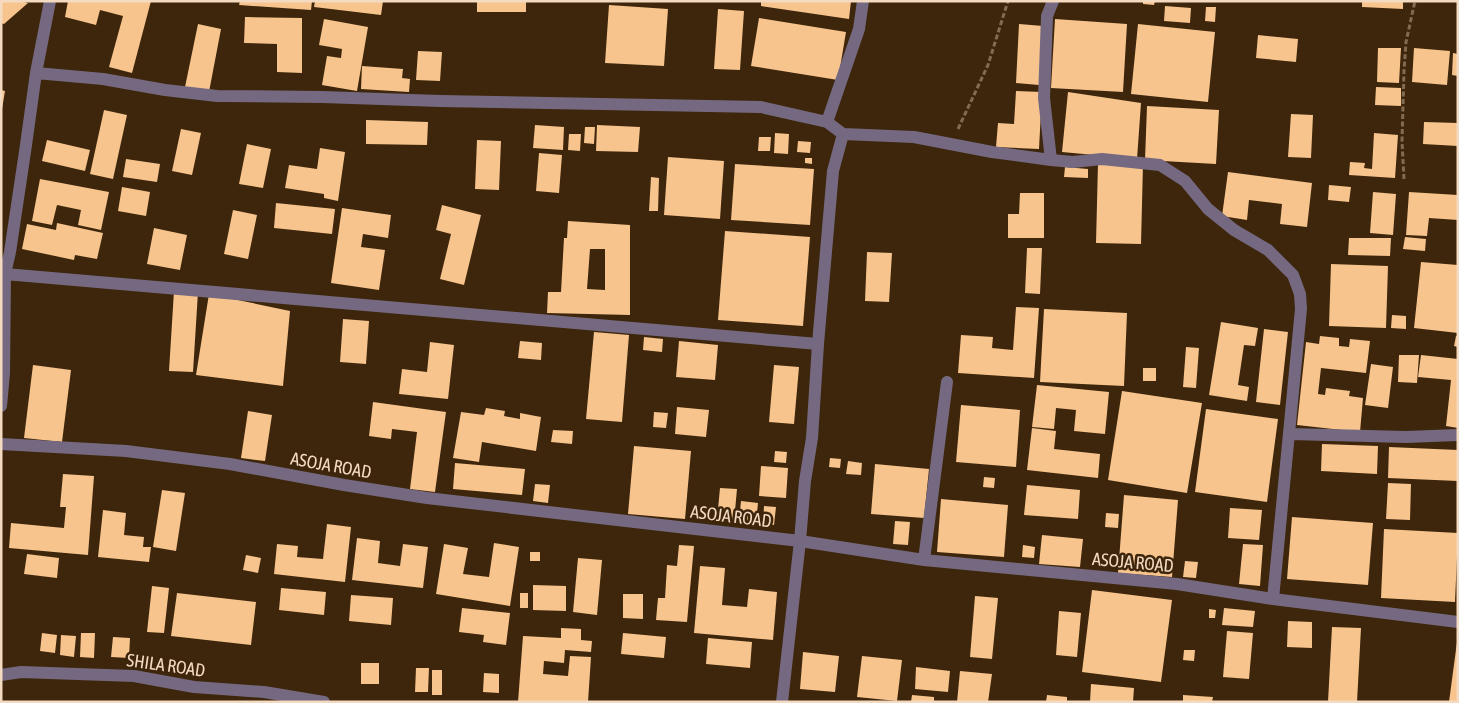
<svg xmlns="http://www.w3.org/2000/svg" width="1459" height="703" font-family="'Asap Condensed',sans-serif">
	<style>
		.building { fill: #f7c48e; fill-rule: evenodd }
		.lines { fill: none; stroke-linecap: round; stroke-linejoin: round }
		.path { stroke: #836b51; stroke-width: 3; stroke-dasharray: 5 2.5; stroke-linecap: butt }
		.minor { stroke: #756981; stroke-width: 12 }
		.labels { text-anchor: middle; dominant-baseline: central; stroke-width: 5; stroke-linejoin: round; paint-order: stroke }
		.street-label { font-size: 18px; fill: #f3dac1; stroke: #3d260b }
	</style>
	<rect width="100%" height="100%" fill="#3d260b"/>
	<!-- building -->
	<path class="building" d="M1,1H20L28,3L4,24L1,23Z
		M68,1H151L132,73L109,67L123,16L100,10L96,25L65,17Z
		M240,1H312L311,10L239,5Z
		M315,1H383L381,15L314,7Z
		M477,1H526V12H477Z
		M761,1H851L849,19L761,6Z
		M1143,1H1155L1154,5L1143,4Z
		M1362,1H1403V9L1362,7Z
		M609,5L668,9L664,66L605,63Z
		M1165,6L1191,8L1190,23L1164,21Z
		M1206,7H1216L1215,22L1205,21Z
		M718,9L744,11L740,70L714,69Z
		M245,17L302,18V73L277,72V44L244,43Z
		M759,18L846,32L838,80L751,66Z
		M324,19L368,27L357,91L322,85L327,56L341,58L342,49L319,45Z
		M1055,19L1127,24L1123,92L1051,88Z
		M198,24L221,29L209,92L185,87Z
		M1019,24L1043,26L1039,85L1016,83Z
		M1138,24L1215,32L1208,102L1131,94Z
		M1258,35L1298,39L1296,62L1256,58Z
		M1378,48H1401L1399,83L1377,82Z
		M1414,48L1450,51L1447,85L1412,82Z
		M418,51L442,52L440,81L416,80Z
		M1453,53L1458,54V76L1452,75Z
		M362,66L403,69L402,78L410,79L409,92L361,89Z
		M1376,87L1401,88V106L1375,105Z
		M1,90L5,91L2,109H1Z
		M1016,91L1042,92L1039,149L996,147L998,123L1014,124Z
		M1068,92L1141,103L1137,159L1062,152Z
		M1147,106L1219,110L1216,164L1145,160Z
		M104,110L127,115L113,179L90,174Z
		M1291,114L1313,115L1311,158L1288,157Z
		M366,120L428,122L427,145L366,144Z
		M1424,122L1458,123V146L1423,144Z
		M535,125L564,127L563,150L533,148Z
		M597,125L640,127L638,152L596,151Z
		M585,127H595L594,144L584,143Z
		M181,129L201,133L192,175L172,171Z
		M775,133L789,134L788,154L774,153Z
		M1374,133L1398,135L1395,178L1349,175L1350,162L1365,163L1364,168L1372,169Z
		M569,134H581L580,151L568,150Z
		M759,137H771L770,151H758Z
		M47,140L90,150L85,171L42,161Z
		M477,140L501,141L499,190L475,189Z
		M798,141L811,142L810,153L797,152Z
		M247,144L271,149L263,188L239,184Z
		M320,148L345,152L338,201L324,198V194L285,188L289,165L317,169Z
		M539,153L562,155L559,193L536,191Z
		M668,157L724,161L720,219L664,215Z
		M805,158H812V164L805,163Z
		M126,159L160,164L157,182L123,177Z
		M1098,163L1143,164L1141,244L1096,243Z
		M735,164L814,169L810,225L731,220Z
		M1065,167L1088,169V178L1064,177Z
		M1228,172L1312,183L1307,227L1280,224L1282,204L1249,200L1247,220L1222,216Z
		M651,177L659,178L658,211H649Z
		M40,179L109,192L101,230L78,225L81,210L57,205L52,225L32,221Z
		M1329,185L1351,187L1349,202L1328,200Z
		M122,187L150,192L146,216L118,211Z
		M1373,192L1396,194L1393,235L1370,233Z
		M1409,192L1458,195V220L1429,218L1427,236L1406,235Z
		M1020,193H1044V238H1008V214H1019Z
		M276,203L335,209L332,234L274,228Z
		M442,205L481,215L464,285L440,279L451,234L436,230Z
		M342,208L391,215L388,238L363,234L361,247L385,250L379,290L331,283Z
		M233,210L257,215L248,259L224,254Z
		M568,221L630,225V315L547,313L548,292H561L564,238H567ZM590,249H605V290L587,289Z
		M57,223L103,233L97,259L75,255L74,260L22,249L27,224L56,230Z
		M154,228L187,235L180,270L147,264Z
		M725,231L810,237L803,326L718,320Z
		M1405,237L1426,239L1425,251L1403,249Z
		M1349,238H1391L1390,256L1348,255Z
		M1027,248H1042L1040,294L1025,293Z
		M867,252L892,253L889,302L865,301Z
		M1421,262L1458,265V333L1414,328Z
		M1331,264L1388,266L1386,328L1329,326Z
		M174,291L198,292L193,372L169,371Z
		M209,294L290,311L283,386L196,375Z
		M1016,307L1039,308L1034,378L958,373L961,335L993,337L992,348L1013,350Z
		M1044,309L1127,313L1124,386L1040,382Z
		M1392,315L1406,316V329L1391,328Z
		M343,319L369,321L366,364L340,362Z
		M1221,322L1258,328L1255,346L1244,345L1238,385L1249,387L1247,401L1209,395Z
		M1264,329L1288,332L1280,405L1256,402Z
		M594,332L629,335L622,422L586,419Z
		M1320,336L1339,338V346L1349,347L1350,339L1370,341L1366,373L1321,368L1318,394L1325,395L1326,388L1350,391L1349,396L1363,398L1360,432L1297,425L1306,342L1319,344Z
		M1456,336H1458V347L1454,346Z
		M644,337L663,339L662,352L643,350Z
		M520,341L542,343L541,360L518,358Z
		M679,341L718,345L715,380L676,377Z
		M430,342L454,345L448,399L399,394L402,369L427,372Z
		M1186,347L1199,348L1196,388L1183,387Z
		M1399,355H1419L1417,383L1398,382Z
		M1421,355L1458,359V428L1446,426L1451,380L1418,377Z
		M1371,364L1393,367L1388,408L1365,405Z
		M33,365L71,370L62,442L24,438Z
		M774,365L799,367L794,424L769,422Z
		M1143,368H1156V381H1143Z
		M1037,385L1109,392L1105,434L1074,431L1076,410L1056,408L1054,429L1032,427Z
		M1122,391L1202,403L1187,493L1108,480Z
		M373,402L446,412L435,492L410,489L417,432L392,429L391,439L369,436Z
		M961,405L1020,410L1016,467L956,462Z
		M677,407L709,410L706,437L675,434Z
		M486,408L505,411L504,416L520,419V413L541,417L536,451L482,442L479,462L453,458L461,412L484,415Z
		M1206,409L1278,419L1267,502L1195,492Z
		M248,411L272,415L265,461L241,458Z
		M654,412L668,413L666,428L653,427Z
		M1032,428L1056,431L1054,449L1100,454L1098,478L1027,470Z
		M553,430L573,431L572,444L551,442Z
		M1322,444L1378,446L1377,474L1321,471Z
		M634,446L691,451L685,519L628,514Z
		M1389,447L1458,450V481L1388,478Z
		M775,451L787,452L786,463L774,462Z
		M830,458L841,459L840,468L829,467Z
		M848,461L862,463L861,475L846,474Z
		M455,463L525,469L522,495L453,489Z
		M875,464L929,469L924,518L871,514Z
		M761,466L788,468L786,498L759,496Z
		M63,474L94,476L88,555L9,548L11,523L64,528L66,507H60Z
		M984,477L995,478L994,488L983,487Z
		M1388,483L1411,484L1410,520L1386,519Z
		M535,484L550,485L548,503L533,501Z
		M1027,485L1080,490L1078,519L1024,515Z
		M720,488L737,489L734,522L717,520Z
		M162,490L185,493L176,551L153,547Z
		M1124,495L1178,500L1172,577L1118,573Z
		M941,499L1008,505L1004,557L937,552Z
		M741,501L758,503L756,523L739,521Z
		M764,506L776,507L774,525L763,524Z
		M1230,508L1262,510L1259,540L1228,538Z
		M103,510L126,513L124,535L144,537L143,547H151L149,562L98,557Z
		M1106,513L1119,514L1118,528L1105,527Z
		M1292,517L1373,523L1368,585L1287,579Z
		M895,521L910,522L908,545L893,544Z
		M327,524L351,527L345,582L274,574L277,544L298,546L297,557L323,559Z
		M1384,529L1458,533L1455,602L1381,598Z
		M1042,535L1083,539L1080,567L1039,564Z
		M357,538L380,541L378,563L400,566L403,544L428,547L423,588L352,580Z
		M494,543L519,547L510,606L436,594L444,544L468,548L463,574L489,577Z
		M1243,544L1263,545L1260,586L1239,584Z
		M679,545L694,546L687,622L656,620L658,598H665L667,565L677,566Z
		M1023,545L1035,547L1034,558L1022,557Z
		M530,552H540V561H530Z
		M27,554L59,558L57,578L24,574Z
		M246,555L261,558L258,573L243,570Z
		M578,558L602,560L597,615L573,612Z
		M1185,561L1198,562L1196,578L1183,577Z
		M700,566L725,568L722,605L747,607L749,589L777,592L773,640L694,633Z
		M533,585L566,586V611L533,610Z
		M152,586L169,588L164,633L147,632Z
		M281,588L326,592L324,615L279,610Z
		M1092,590L1172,600L1161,682L1082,672Z
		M177,593L256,602L251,645L171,636Z
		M520,593H528V608H520Z
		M623,594H643V619L623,618Z
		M351,595L393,598L391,625L349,621Z
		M975,596L998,598L992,659L970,657Z
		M462,608L510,613L506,645L483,642L484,635L459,632Z
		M1224,608L1255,611L1253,627L1222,625Z
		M1209,609L1216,610L1215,618H1209Z
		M1059,611L1081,613L1077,657L1056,655Z
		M1288,621L1312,622V648L1287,647Z
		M1332,627L1361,628L1357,702H1328Z
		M561,628L581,629V640L592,641L591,652L565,650L564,663L544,661L543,674L568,676L570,656L591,657L588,702H518L523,636L561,638Z
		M1227,631L1253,633L1249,679L1223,677Z
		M42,633L57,635L55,653L40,651Z
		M81,633H95L94,658L80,657Z
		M623,633L666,637L664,658L621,654Z
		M61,635L76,636L74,657L60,655Z
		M113,637L130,638L129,658L111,657Z
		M708,638L752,642L750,668L706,664Z
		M1457,642L1458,702H1449Z
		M1184,650H1195L1194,661L1183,660Z
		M803,652L839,656L835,692L800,689Z
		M862,656L902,660L897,701L857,697Z
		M361,663H379V684H361Z
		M916,667L950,671L948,692L915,689Z
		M416,668H429L428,692H415Z
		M432,670H442V695H432Z
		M960,671L992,674L988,702H957Z
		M484,673L499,674V693L483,692Z
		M1091,684L1134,688L1133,702H1090Z
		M912,695L934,697V702H911Z
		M1047,695L1067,697V702H1046Z
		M1183,695L1213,697L1212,702H1183Z"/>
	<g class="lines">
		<!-- path -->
		<path class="path" d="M958,129L988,65L1008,1
			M1404,179L1402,141L1404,71L1406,42L1415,1"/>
		<!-- minor -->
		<path class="minor" d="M36,73L103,79L165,90L217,96L322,97L440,101L761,107L827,122L843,134L914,137L992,152L1051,160L1073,162L1102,159L1160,165L1185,181L1208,209L1234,230L1268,250L1293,275L1300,294L1301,309L1273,599
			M827,122L859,29L863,1
			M1051,160L1044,98L1047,16L1053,1
			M5,274L818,344
			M1,406L4,373L5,274L10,252L26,145L36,73L50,1
			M1290,434L1406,437L1458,435
			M1,444L126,451L230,464L344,485L427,498L800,541L924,560L1177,584L1273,599L1458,622
			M924,560L947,382
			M1,675L21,672L134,676L194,687L264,692L324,702
			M782,702L800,541L805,481L812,438L818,344L833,171L843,134"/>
	</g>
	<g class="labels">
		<!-- street labels -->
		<g class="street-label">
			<text transform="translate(331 465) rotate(10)">ASOJA ROAD</text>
			<text transform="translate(731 516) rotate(7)">ASOJA ROAD</text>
			<text transform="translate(1133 562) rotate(5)">ASOJA ROAD</text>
			<text transform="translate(166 665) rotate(8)">SHILA ROAD</text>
		</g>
	</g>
	<!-- border -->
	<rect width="1459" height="703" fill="none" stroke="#f3dac1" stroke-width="5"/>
</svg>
